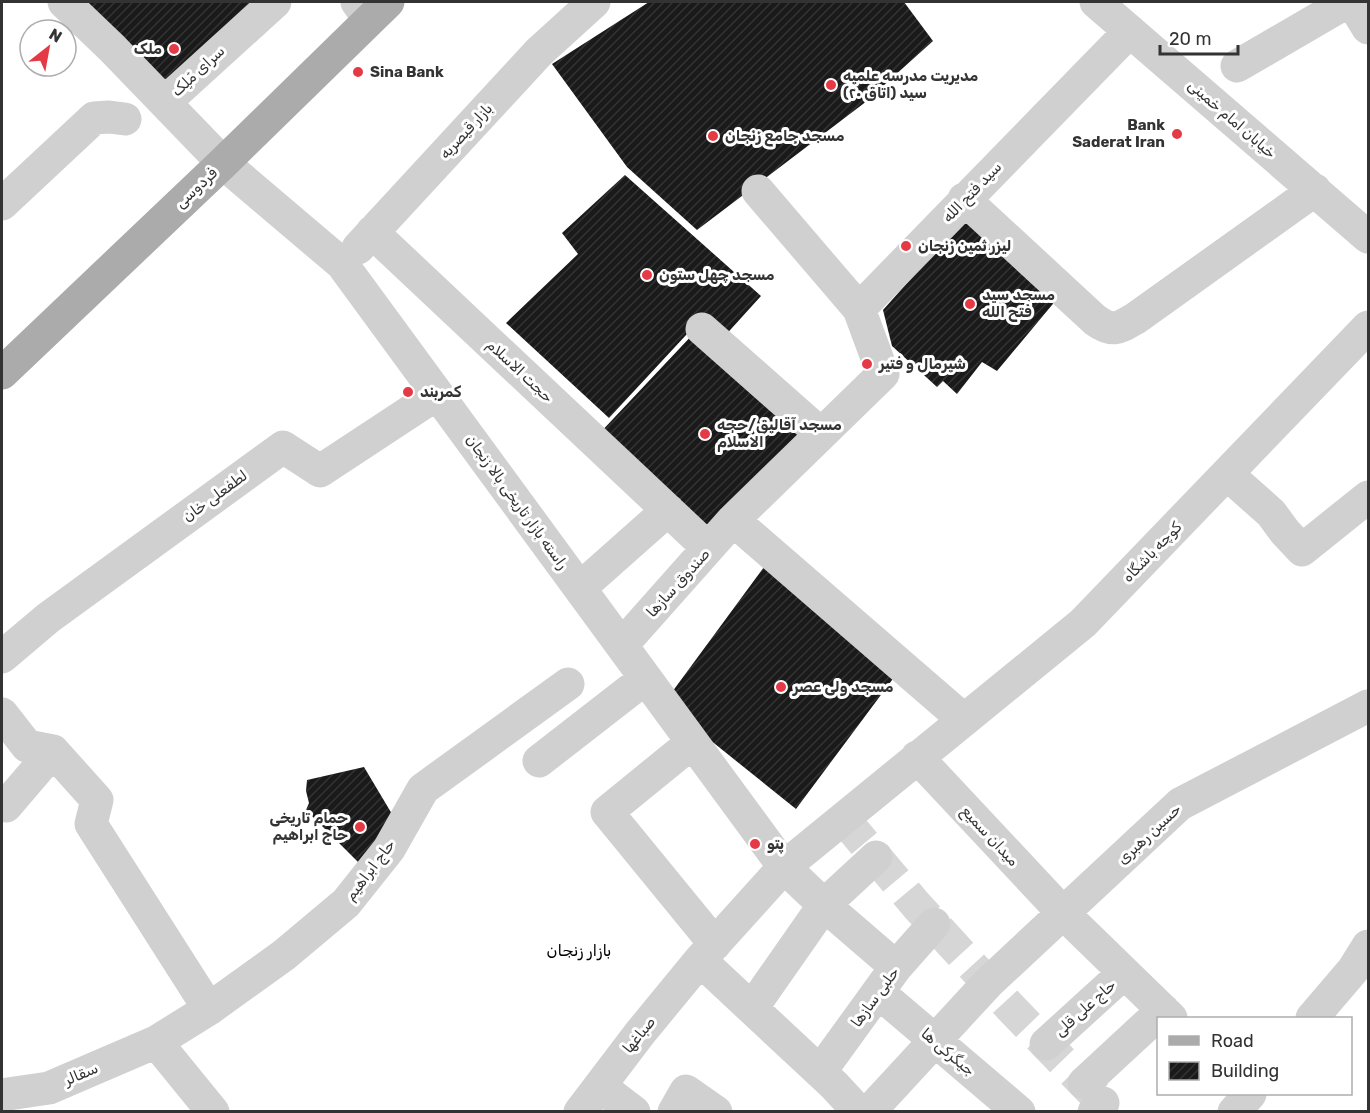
<svg xmlns="http://www.w3.org/2000/svg" width="1370" height="1113" font-family="Rubik,Vazirmatn,sans-serif">
	<style>
		.building { fill: url(#building-hatch) }
		.lines { fill: none; stroke-linecap: round; stroke-linejoin: round }
		.minor-tunnel { stroke: #d6d6d6; stroke-width: 33; stroke-dasharray: 33 16; stroke-linecap: butt }
		.minor { stroke: #d0d0d0; stroke-width: 33 }
		.major { stroke: #ababab; stroke-width: 33 }
		.poi-dot { fill: #e63946; stroke: #fff; stroke-width: 2 }
		.labels { text-anchor: middle; dominant-baseline: central; stroke-width: 6; stroke-linejoin: round; paint-order: stroke }
		.poi-label { font-size: 15px; font-weight: bold; fill: #333; stroke: #fff; text-anchor: start }
		.street-label { font-size: 15px; fill: #333; stroke: #fff }
		.neighbourhood-label { font-size: 16px; fill: #000; stroke: #fff }
	</style>
	<defs>
		<pattern id="building-hatch" width="6" height="6" patternUnits="userSpaceOnUse" patternTransform="scale(1.5)"><rect width="6" height="6" fill="#1a1a1a"/><path d="M-1 1l2-2M0 6l6-6M5 7l2-2" fill="none" stroke="#333"/></pattern>
	</defs>
	<rect width="100%" height="100%" fill="#fff"/>
	<!-- building -->
	<path class="building" d="M77,2H276L170,96Z
		M649,2H904L933,41L863,104L697,230L627,167L552,64Z
		M625,175L761,296L722,339L700,320L609,418L506,323L578,254L562,233Z
		M966,217L1057,299L997,371L982,362L957,394L943,381L937,387L892,346L883,310Z
		M696,331L812,432L705,539L597,436Z
		M767,563L898,672L796,809L664,703Z
		M364,767L392,814L367,871L306,810L309,803L306,791L307,780Z"/>
	<g class="lines">
		<!-- minor-tunnel -->
		<path class="minor-tunnel" d="M843,818L917,906L1011,1008L1103,1103"/>
		<!-- minor -->
		<path class="minor" d="M64,2L112,48L223,163L342,264L784,867L824,905L896,967
			M357,2L369,19
			M1096,2L1368,237
			M1352,2L1368,28
			M1237,66L1347,2
			M165,102L275,2
			M758,191L859,309
			M964,199L1095,320C1113,333 1119,328 1136,318L1315,190
			M2,204L94,118L109,117L125,119
			M372,232L708,548
			M358,248L539,52L594,2
			M702,329L821,434
			M1227,474L1271,513L1285,532L1302,550L1368,497
			M733,520L964,720
			M580,588L668,510
			M622,645L733,520L883,374L859,309L1130,31
			M2,657L48,618L283,447L320,471L437,394
			M2,714L27,746L53,751L97,800L91,824L209,1009
			M688,746L607,812L715,944
			M917,757L1064,914L1171,1018
			M539,761L642,681
			M6,806L53,751
			M700,960L834,1085L859,1112
			M878,992L1019,1112
			M752,1008L824,905L876,857
			M1312,1018L1353,970L1368,946
			M156,1042L213,1112
			M1046,1044L1124,973
			M820,1072L896,967L934,924
			M1084,1083L1163,1010
			M600,1086L634,1112
			M2,1095L49,1088L156,1042L209,1009L284,955L346,903L389,849L423,789L568,684
			M580,1112L640,1033L700,960L784,867L1083,623L1368,327
			M674,1112L686,1091L716,1112
			M869,1112L988,983L1180,804L1368,706
			M1094,1112L1103,1103
			M1234,1112L1250,1094"/>
		<!-- major -->
		<path class="major" d="M2,373L223,163L388,2"/>
	</g>
	<!-- markers -->
	<g class="poi-dot">
		<circle cx="174" cy="49" r="6"/>
		<circle cx="358" cy="72" r="6"/>
		<circle cx="831" cy="85" r="6"/>
		<circle cx="1177" cy="134" r="6"/>
		<circle cx="713" cy="136" r="6"/>
		<circle cx="906" cy="246" r="6"/>
		<circle cx="647" cy="275" r="6"/>
		<circle cx="970" cy="304" r="6"/>
		<circle cx="867" cy="364" r="6"/>
		<circle cx="408" cy="392" r="6"/>
		<circle cx="705" cy="434" r="6"/>
		<circle cx="781" cy="687" r="6"/>
		<circle cx="360" cy="827" r="6"/>
		<circle cx="755" cy="844" r="6"/>
	</g>
	<g class="labels">
		<!-- poi labels -->
		<g class="poi-label">
			<text x="162" y="49" text-anchor="end">ملک</text>
			<text x="370" y="72">Sina Bank</text>
			<text x="843" y="76">مدیریت مدرسه علمیه<tspan x="843" dy="17">سید (اتاق ۲۰)</tspan></text>
			<text x="1165" y="125" text-anchor="end">Bank<tspan x="1165" dy="17">Saderat Iran</tspan></text>
			<text x="725" y="136">مسجد جامع زنجان</text>
			<text x="918" y="246">لیزر ثمین زنجان</text>
			<text x="659" y="275">مسجد چهل ستون</text>
			<text x="982" y="295">مسجد سید<tspan x="982" dy="17">فتح الله</tspan></text>
			<text x="879" y="364">شیرمال و فتیر</text>
			<text x="420" y="392">کمربند</text>
			<text x="717" y="425">مسجد آقالیق/حجه<tspan x="717" dy="17">الاسلام</tspan></text>
			<text x="793" y="687">مسجد ولی عصر</text>
			<text x="348" y="818" text-anchor="end">حمام تاریخی<tspan x="348" dy="17">حاج ابراهیم</tspan></text>
			<text x="767" y="844">پتو</text>
		</g>
		<!-- street labels -->
		<g class="street-label">
			<text transform="translate(198 71) rotate(-43)">سرای مَلِک</text>
			<text transform="translate(1232 119) rotate(41)">خیابان امام خمینی</text>
			<text transform="translate(466 131) rotate(-47)">بازار قیصریه</text>
			<text transform="translate(196 188) rotate(-43)">فردوسی</text>
			<text transform="translate(972 192) rotate(-46)">سید فتح الله</text>
			<text transform="translate(520 371) rotate(43)">حجت الاسلام</text>
			<text transform="translate(215 496) rotate(-36)">لطفعلی خان</text>
			<text transform="translate(517 502) rotate(54)">راسته بازار تاریخی بالا زنجان</text>
			<text transform="translate(1152 552) rotate(-46)">کوچه باشگاه</text>
			<text transform="translate(678 583) rotate(-48)">صندوق سازها</text>
			<text transform="translate(1149 834) rotate(-43)">حسین رهبری</text>
			<text transform="translate(990 836) rotate(47)">میدان سمیع</text>
			<text transform="translate(370 870) rotate(-53)">حاج ابراهیم</text>
			<text transform="translate(875 997) rotate(-54)">حلبی سازها</text>
			<text transform="translate(1085 1008) rotate(-42)">حاج علی قلی</text>
			<text transform="translate(639 1035) rotate(-51)">صباغها</text>
			<text transform="translate(948 1052) rotate(40)">جیگرکی ها</text>
			<text transform="translate(81 1074) rotate(-23)">سقالر</text>
		</g>
		<!-- neighbourhood labels -->
		<g class="neighbourhood-label">
			<text x="579" y="950">بازار زنجان</text>
		</g>
	</g>
	<!-- border -->
	<rect width="1370" height="1113" fill="none" stroke="#333333" stroke-width="6"/>
	<!-- legend -->
	<rect x="1157" y="1017" width="195" height="78" fill="#ffffff" stroke="#adadad" stroke-width="1.5"/>
	<rect x="1169" y="1036" width="30" height="9" fill="#ababab" stroke="#adadad" stroke-width="1.5"/>
	<text x="1211" y="1047" font-size="18" fill="#333333">Road</text>
	<rect x="1169" y="1062" width="30" height="18" fill="url(#building-hatch)" stroke="#adadad" stroke-width="1.5"/>
	<text x="1211" y="1077" font-size="18" fill="#333333">Building</text>
	<!-- north arrow -->
	<g transform="translate(48 48) rotate(31)"><circle r="28" fill="#ffffff" stroke="#adadad" stroke-width="1.5"/>
	<path d="M0-4.5L10 22L0 15L-10 22Z" fill="#e63946"/>
	<text y="-9" font-size="16" font-weight="bold" text-anchor="middle" fill="#333333">N</text>
	</g>
	<!-- scale -->
	<path d="M1160 45v9h78v-9" fill="none" stroke="#333333" stroke-width="3"/>
	<text x="1169" y="45" font-size="18" fill="#333333" stroke="#ffffff" stroke-width="4.5" paint-order="stroke">20 m</text>
</svg>
